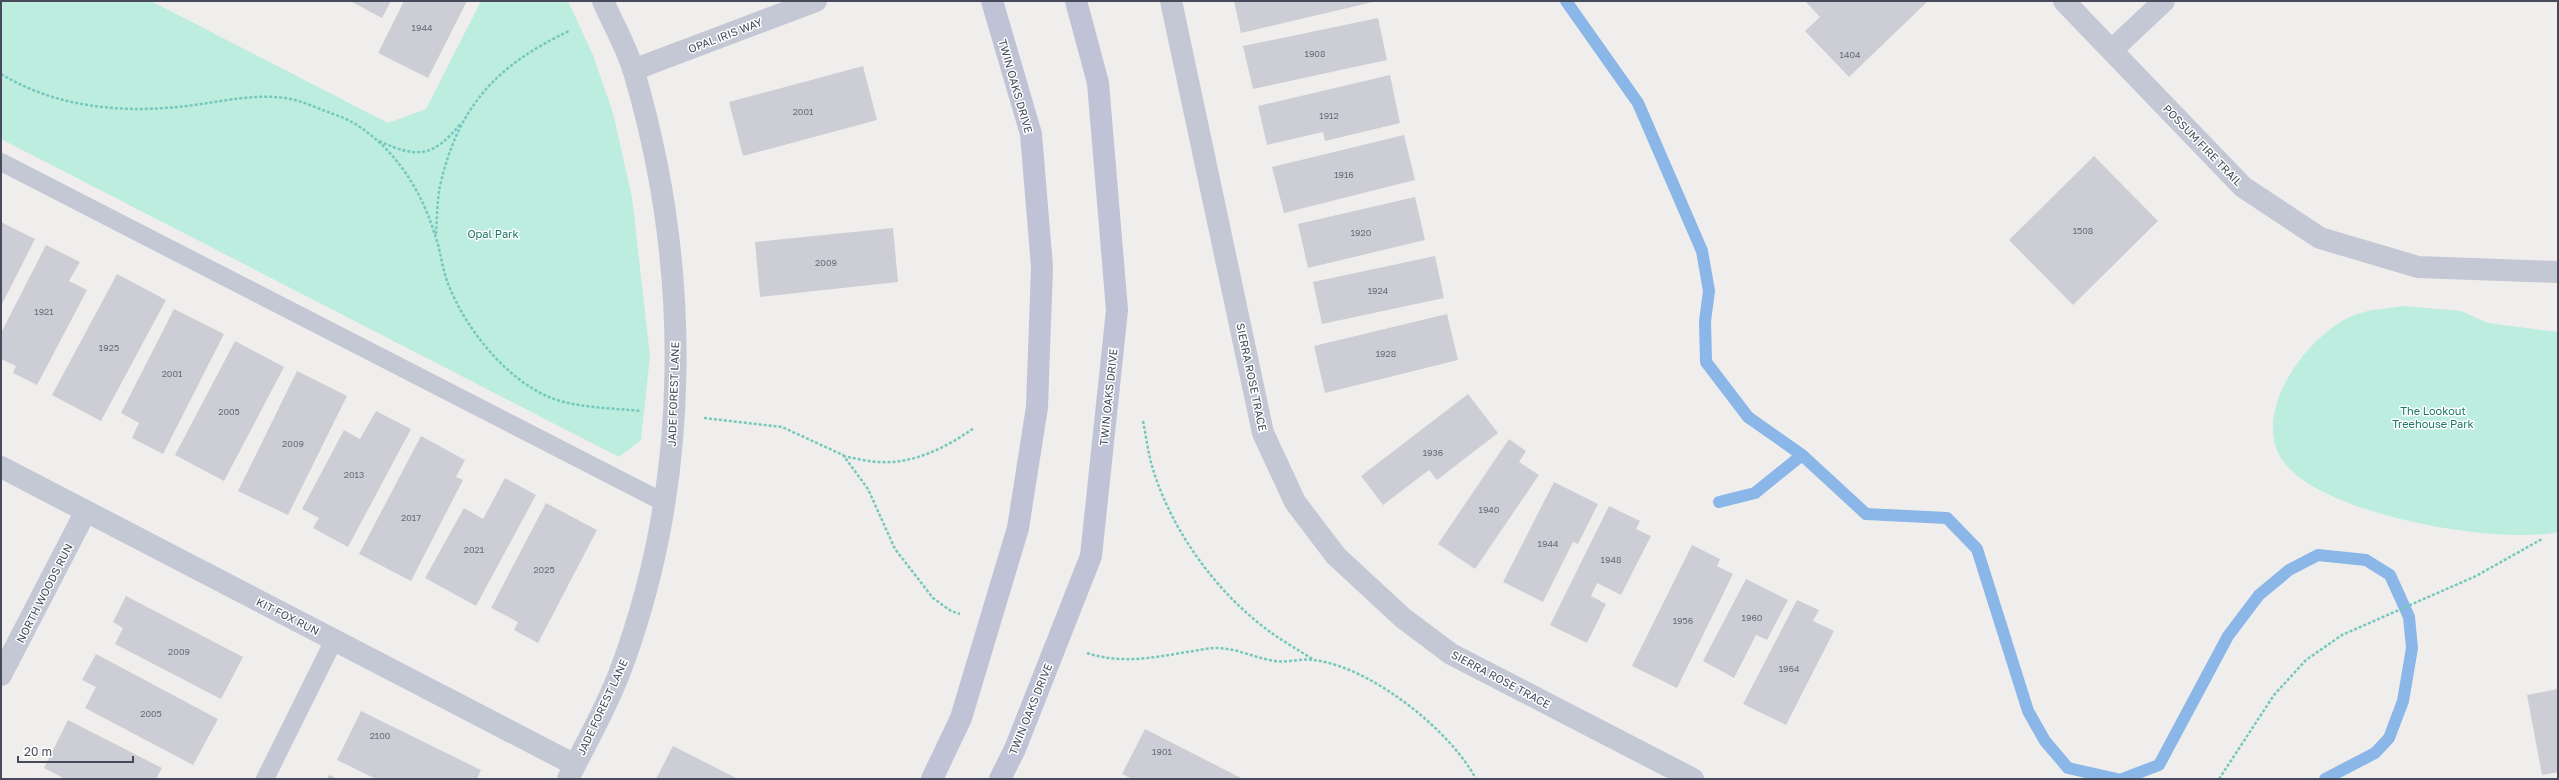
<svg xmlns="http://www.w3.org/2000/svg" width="2559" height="780" font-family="'Golos Text',sans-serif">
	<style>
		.green { fill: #bceddf }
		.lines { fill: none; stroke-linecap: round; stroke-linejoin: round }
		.stream { stroke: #8ab6e8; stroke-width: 12 }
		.building { fill: #cdced5 }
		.path { stroke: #75c9bc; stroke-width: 2.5; stroke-dasharray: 3 2; stroke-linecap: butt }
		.lane { stroke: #c4c7d4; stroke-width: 18 }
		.street { stroke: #c4c7d4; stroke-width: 22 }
		.secondary { stroke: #c0c3d6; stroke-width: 22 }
		.labels { text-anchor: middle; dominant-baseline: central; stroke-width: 3; stroke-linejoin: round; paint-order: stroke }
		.number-label { font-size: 9px; fill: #686b79 }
		.street-label { font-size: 11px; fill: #464a5a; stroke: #fff }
		.park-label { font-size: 11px; fill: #1a7868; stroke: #fff }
	</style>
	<rect width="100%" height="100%" fill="#f0eeed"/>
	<!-- green -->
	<path class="green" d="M1,1H151L388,123L426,109L481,1H568L593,55L613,113L632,197L650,356L641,440L619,457L1,139Z
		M2403,306L2461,311L2488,323L2558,332V532C2496,545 2327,515 2286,465C2246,417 2306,336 2352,316C2367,309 2387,309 2403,306Z"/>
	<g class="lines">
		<!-- stream -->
		<path class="stream" d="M1566,1L1638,103L1702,251L1709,291L1705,321L1706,362L1748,417L1802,455L1866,514L1947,518L1977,549L2028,711L2045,741L2068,768L2117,779
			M1719,502L1755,493L1802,455
			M2122,779L2159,765L2228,636L2259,595L2289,570L2318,555L2366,560L2390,575L2409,617L2412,648L2403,701L2389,738L2375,753L2325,779"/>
	</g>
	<!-- building -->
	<path class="building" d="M350,1H391L382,18Z
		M404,1H467L428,78L378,53Z
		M1234,1H1373V2L1241,33Z
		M1805,1H1928L1849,77L1805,31L1820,17Z
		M1378,18L1387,60L1253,89L1243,46Z
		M863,66L877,120L743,156L729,102Z
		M1390,75L1400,123L1325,141L1323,132L1267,145L1258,106Z
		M1404,135L1415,180L1284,213L1272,167Z
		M2094,156L2158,221L2073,305L2009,240Z
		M1415,197L1425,240L1308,268L1298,224Z
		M1,222L35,239L1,306Z
		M893,228L898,282L760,297L755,242Z
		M46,245L80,262L69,281L87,290L37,385L13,373L16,366L1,359V333Z
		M1435,256L1444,298L1322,324L1313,282Z
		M117,274L166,300L101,421L52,395Z
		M174,309L224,334L163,454L132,438L139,423L121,413Z
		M1447,314L1458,360L1325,393L1314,346Z
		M235,341L284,367L224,481L175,455Z
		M297,371L347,396L288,515L238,491Z
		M1468,394L1498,433L1437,480L1429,470L1383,505L1361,476Z
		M376,411L411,429L348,547L313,528L319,518L302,509L344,430L360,439Z
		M421,436L465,460L456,477L463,480L411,581L359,554Z
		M1509,439L1526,451L1519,462L1539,475L1475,569L1438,544Z
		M505,478L536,495L476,606L425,578L464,508L483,519Z
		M1554,482L1598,504L1578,544L1573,542L1543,602L1503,582Z
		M546,503L597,530L538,643L514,630L518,622L491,608Z
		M1609,506L1640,521L1636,529L1651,536L1621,595L1597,583L1591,596L1606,604L1587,643L1550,625Z
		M1692,545L1720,559L1717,566L1733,574L1677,688L1632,666Z
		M1746,579L1788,600L1767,640L1756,635L1734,678L1703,661Z
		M126,596L243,657L221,699L115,644L123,628L113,622Z
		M1797,600L1819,610L1813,621L1834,631L1786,725L1743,704Z
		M96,654L218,719L193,765L85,708L96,687L82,680Z
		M2558,689V772L2542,775L2527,695Z
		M361,711L481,770L477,779H376L337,760Z
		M68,720L162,768L156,779H65L44,768Z
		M1145,729L1243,779H1132L1122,774Z
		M673,746L738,779H656Z
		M329,775L338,779H327Z"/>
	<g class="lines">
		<!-- path -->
		<path class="path" d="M1,74C54,106 116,113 177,107C212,104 250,93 285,98C300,100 314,107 328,112C335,115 343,117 350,121C393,145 421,189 435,235C441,251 442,270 449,286C466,329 506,379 549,397C574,408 614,408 641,411
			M379,141C418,159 434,157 461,123
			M436,234C437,219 437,201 440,186C458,106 497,65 569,31
			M704,418L782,427L843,455L868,489L895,549L933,598L951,611L960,614
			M1143,421C1146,436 1148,452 1152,466C1171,531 1218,595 1273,634C1286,643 1300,651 1314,660
			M843,456C855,458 868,462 880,462C914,464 947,447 974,428
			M1087,653C1120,664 1153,658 1186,652C1196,651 1206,648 1216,648C1237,648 1254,658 1275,661C1288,663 1301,658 1314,660C1371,667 1450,730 1476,779
			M2219,779L2274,695L2306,660L2342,635L2476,576L2542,539"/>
		<!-- lane -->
		<path class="lane" d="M1,162L665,503
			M265,779L334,640"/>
		<!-- street -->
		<path class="street" d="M1171,1L1263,433L1295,502L1336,556L1403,618L1451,654L1693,779
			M2064,1L2243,187L2320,238L2418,267L2558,272
			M2112,50L2164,1
			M633,70L816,1
			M1,467L575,765
			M1,675L86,511
			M568,779C586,743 607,707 621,669C692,479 691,265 634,72C627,48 613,24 603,1"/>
		<!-- secondary -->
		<path class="secondary" d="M932,779L961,718L1018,528L1037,407L1042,267L1031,134L992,1
			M1000,779L1015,749L1091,556L1117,310L1098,83L1076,1"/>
	</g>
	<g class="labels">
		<!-- number labels -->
		<g class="number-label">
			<text x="422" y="27">1944</text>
			<text x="1315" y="53">1908</text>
			<text x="1850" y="54">1404</text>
			<text x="803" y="111">2001</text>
			<text x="1329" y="115">1912</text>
			<text x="1344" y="174">1916</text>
			<text x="2083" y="230">1508</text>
			<text x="1361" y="232">1920</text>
			<text x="826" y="262">2009</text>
			<text x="1378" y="290">1924</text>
			<text x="44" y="311">1921</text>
			<text x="109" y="347">1925</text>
			<text x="1386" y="353">1928</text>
			<text x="172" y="373">2001</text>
			<text x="229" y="411">2005</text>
			<text x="293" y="443">2009</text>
			<text x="1433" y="452">1936</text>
			<text x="354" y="474">2013</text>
			<text x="1489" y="509">1940</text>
			<text x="411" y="517">2017</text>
			<text x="1548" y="543">1944</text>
			<text x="474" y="549">2021</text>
			<text x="1611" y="559">1948</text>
			<text x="544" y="569">2025</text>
			<text x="1752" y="617">1960</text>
			<text x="1683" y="620">1956</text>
			<text x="179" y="651">2009</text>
			<text x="1789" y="668">1964</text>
			<text x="151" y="713">2005</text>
			<text x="380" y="735">2100</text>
			<text x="1162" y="751">1901</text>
		</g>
		<!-- street labels -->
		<g class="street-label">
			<text transform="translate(725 35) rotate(-21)">OPAL IRIS WAY</text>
			<text transform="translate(1016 86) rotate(74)">TWIN OAKS DRIVE</text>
			<text transform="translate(2203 145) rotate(46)">POSSUM FIRE TRAIL</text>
			<text transform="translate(1252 377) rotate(78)">SIERRA ROSE TRACE</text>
			<text transform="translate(673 394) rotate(-88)">JADE FOREST LANE</text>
			<text transform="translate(1108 397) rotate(-84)">TWIN OAKS DRIVE</text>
			<text transform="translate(44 593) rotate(-63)">NORTH WOODS RUN</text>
			<text transform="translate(288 616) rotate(27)">KIT FOX RUN</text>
			<text transform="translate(1501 679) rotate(28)">SIERRA ROSE TRACE</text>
			<text transform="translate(602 707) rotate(-65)">JADE FOREST LANE</text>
			<text transform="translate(1030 709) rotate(-68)">TWIN OAKS DRIVE</text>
		</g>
		<!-- park labels -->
		<g class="park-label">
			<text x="493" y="233">Opal Park</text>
			<text x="2433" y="410">The Lookout<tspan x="2433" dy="13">Treehouse Park</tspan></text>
		</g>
	</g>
	<!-- border -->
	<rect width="2559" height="780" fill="none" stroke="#464a5a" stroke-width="4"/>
	<!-- scale -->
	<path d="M18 756v6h115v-6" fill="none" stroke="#464a5a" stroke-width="2"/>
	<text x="24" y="756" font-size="12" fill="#464a5a" stroke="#ffffff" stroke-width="3" paint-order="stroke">20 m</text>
</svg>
